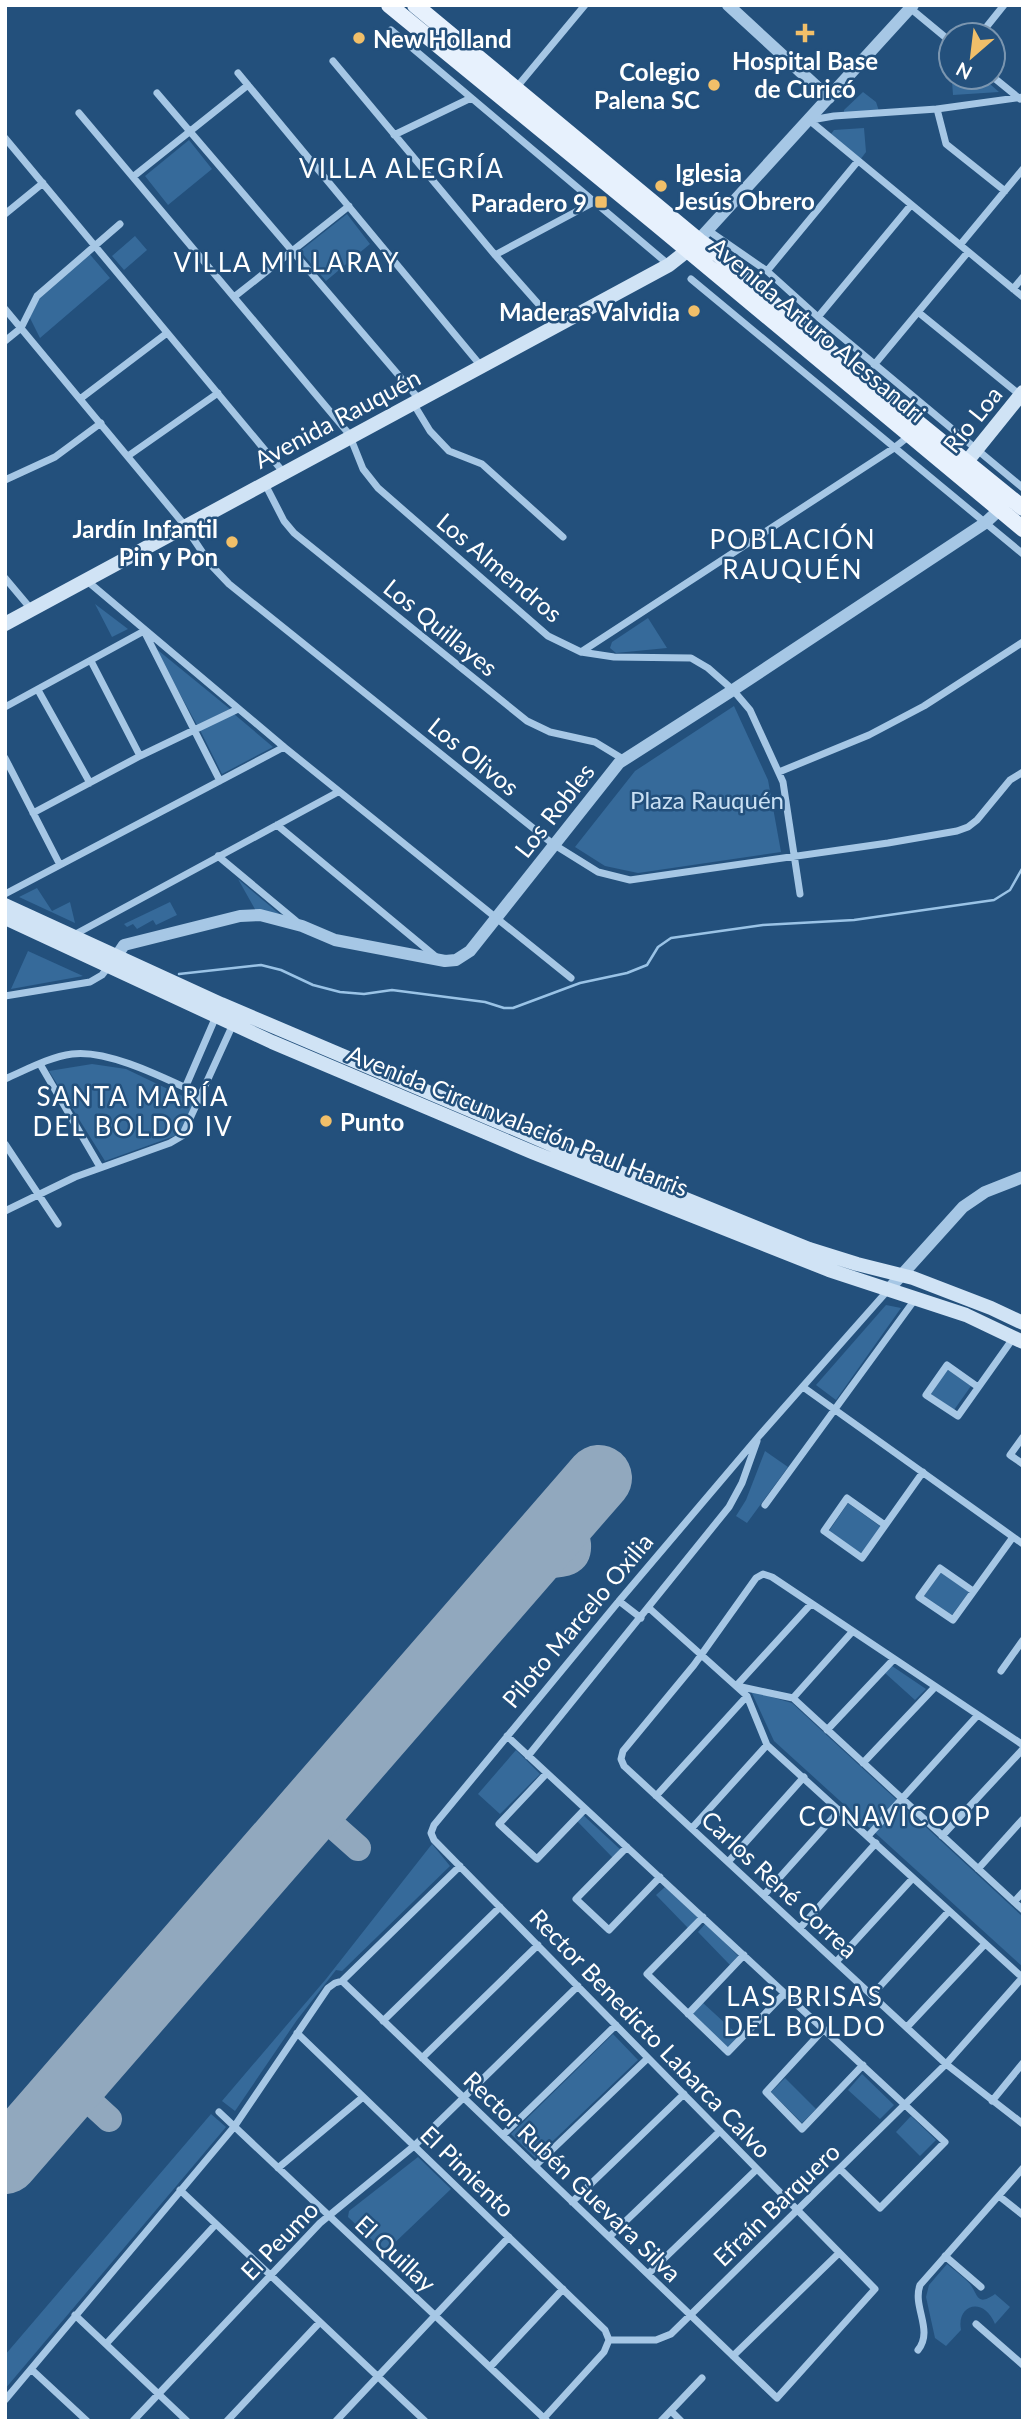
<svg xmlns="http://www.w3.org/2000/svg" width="1028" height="2426" font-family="Lato,sans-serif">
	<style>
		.green { fill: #366a9a }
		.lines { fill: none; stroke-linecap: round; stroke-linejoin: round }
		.stream { stroke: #9ac3e6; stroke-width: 2.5 }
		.taxiway { stroke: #91a8be; stroke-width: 26 }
		.runway { stroke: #91a8be; stroke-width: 66 }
		.minor { stroke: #a6c7e5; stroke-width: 7 }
		.tertiary { stroke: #a6c7e5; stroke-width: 12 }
		.secondary { stroke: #d0e3f5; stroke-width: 14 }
		.primary { stroke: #e7f1fd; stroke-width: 16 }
		.poi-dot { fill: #f1bf69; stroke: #23507c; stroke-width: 2.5 }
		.labels { text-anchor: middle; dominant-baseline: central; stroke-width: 5; stroke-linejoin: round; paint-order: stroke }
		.poi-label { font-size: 24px; font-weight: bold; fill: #fff; stroke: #23507c; text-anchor: end }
		.street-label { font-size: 24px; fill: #fff; stroke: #23507c }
		.park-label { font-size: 24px; fill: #c9e0f4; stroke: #23507c }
		.neighbourhood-label { font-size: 26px; letter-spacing: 2px; fill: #fff; stroke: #23507c }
	</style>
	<rect width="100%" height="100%" fill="#23507c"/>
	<!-- green -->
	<path class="green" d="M951,67V77H982L999,92L953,95Z
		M863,92L876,102L879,111L844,113V110Z
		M864,128L866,152L860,160L831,134L834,130Z
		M189,140L212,169L168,205L145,176Z
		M347,214L370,244L326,281L300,251Z
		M135,236L147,250L124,270L112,256Z
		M87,251L110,278L40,338L29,316L35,301Z
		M95,604L128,629L112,637Z
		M648,618L667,648L616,653L610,648L612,642Z
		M154,647L230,709L197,725Z
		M734,706L768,780L781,852L638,873L605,866L575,847L635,771Z
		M234,714L273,747L222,774L200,730Z
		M238,879L289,922L256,911Z
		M37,888L52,911L70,902L75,923L19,897Z
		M170,902L177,915L156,925L153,920L137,929L133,924L127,927L124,924Z
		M28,951L83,976L11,989Z
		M92,1064L126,1069L197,1103L183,1133L105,1161L49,1071Z
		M886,1305L901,1308L836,1400L816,1385Z
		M947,1369L971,1386L954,1410L931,1394Z
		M765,1451L788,1467L747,1523L736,1516L746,1500Z
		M848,1503L881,1527L861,1554L829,1531Z
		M941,1572L969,1592L952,1615L924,1596Z
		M892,1666L926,1689L915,1700L885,1673Z
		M751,1691L792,1703L1023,1917V1967L774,1741Z
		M516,1750L540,1774L500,1814L478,1794Z
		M583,1815L621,1850L613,1858L577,1821Z
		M432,1844L450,1866L342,1971L336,1970L297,2020L235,2111L222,2101L326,1979Z
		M665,1887L698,1917L688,1928L656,1895Z
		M706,1923L738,1956L730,1965L698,1932Z
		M702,2002L740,2037L728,2050L691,2014Z
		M613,2034L638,2060L535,2158L511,2134Z
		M862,2074L894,2105L880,2119L848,2090Z
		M785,2078L816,2109L802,2123L771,2092Z
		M211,2114L226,2127L5,2389V2355Z
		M911,2116L936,2140L920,2156L896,2132Z
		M418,2157L451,2189L385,2252L348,2217L349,2211Z
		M947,2264C954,2270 964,2277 970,2284C978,2295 977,2307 995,2294L1010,2307L995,2324C984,2296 956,2304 961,2330L946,2346L935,2338L926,2297L929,2285Z"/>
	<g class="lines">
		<!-- stream -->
		<path class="stream" d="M179,974L261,965L281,970L313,985L340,992L364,994L392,990L485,1002L504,1008H513L580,983L627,973L647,965L658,947L671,938L763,925L854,920L994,900L1010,890L1023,867"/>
		<!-- taxiway -->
		<path class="taxiway" d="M516,1574C522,1571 527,1568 532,1567C548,1563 580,1571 578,1544C577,1534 568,1528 559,1525
			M313,1808L358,1848
			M72,2085L109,2119"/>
		<!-- runway -->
		<path class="runway" d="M5,2161L599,1478"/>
		<!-- minor -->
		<path class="minor" d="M910,8L951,42
			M391,30L668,264
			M980,35L1004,5
			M333,61L495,255L557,325
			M238,73L481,366
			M993,77L1020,99
			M516,88L585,5
			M157,93L419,399
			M937,109L946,144L1005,191
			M79,113L349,434L363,469L378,488L548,636L581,652L614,657L691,658L708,668L733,690L750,710L783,782L800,894
			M809,120L1023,297
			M811,120L834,116L937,109L1023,97
			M394,135L471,98
			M5,138L284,473
			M134,176L248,85
			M5,214L43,183
			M709,231L767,271L818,317L1023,488
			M960,245L1023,169
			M495,255L594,202
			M767,271L858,161
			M691,279L1023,554
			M1013,289L1023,277
			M234,297L349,206
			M5,309L182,522L211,565L229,584L553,844L598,872L630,880L888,843L957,831L968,827L977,820L1010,780L1023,772
			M918,312L1020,395
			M818,317L911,205
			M5,341L21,328L37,296L120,224
			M874,365L968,252
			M80,399L167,333
			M413,403L430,431L449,451L482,464L563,537
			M128,456L218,393
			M5,480L55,457L101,423
			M265,484L284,521L294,533L527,721L550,732L595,742L623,759
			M5,578L31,609
			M86,580L284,747L571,978
			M581,652L894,448L909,436
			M91,661L140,756
			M38,690L90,783
			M5,707L144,631L220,781
			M5,758L60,865
			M779,772L869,735L924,706L1023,642
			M33,813L140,756L238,709
			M277,825L435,956
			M218,856L296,921
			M5,894L284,747
			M72,936L338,792
			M5,996L90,982L102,975L109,966
			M40,1064L100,1167
			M5,1079C26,1070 49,1057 72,1054C109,1049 168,1080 201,1095
			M185,1088L217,1014
			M5,1144L58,1224
			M5,1211L75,1177L170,1143L182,1136L234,1022
			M803,1387L1023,1544
			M978,1387L947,1365L926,1395L958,1416L1014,1337
			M1023,1437L1010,1455L1023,1464
			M765,1505L916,1298
			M885,1525L847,1498L824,1531L862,1558L923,1472
			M973,1591L940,1568L919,1597L953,1620L1013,1537
			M619,1601L641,1618
			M649,1608L747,1696L767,1745L1023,1978
			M1001,1671L1023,1640
			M736,1686L811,1604
			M737,1686L793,1698L1023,1910
			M793,1698L852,1632
			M827,1730L893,1660
			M507,1736L945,2142L880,2208L840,2169
			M1023,1745L772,1577L763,1574L756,1578L694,1665L623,1751L621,1759L624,1766L946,2064L1023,2124
			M528,1756L729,1507L742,1483L757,1441
			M863,1763L934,1688
			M547,1773L499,1824L537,1859L585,1809
			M656,1796L747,1696
			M692,1828L767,1745
			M869,1835L977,1716
			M942,1836L1023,1749
			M627,1847L576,1899L609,1930L660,1877
			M728,1862L804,1777
			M978,1869L1023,1819
			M764,1895L840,1810
			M1014,1902L1023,1892
			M703,1917L647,1974L728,2052L785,1993
			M800,1928L876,1843
			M836,1962L913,1878
			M342,1981L777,2398L875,2289L434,1840L431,1833L434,1825L619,1601L759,1436L889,1289
			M872,1995L949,1911
			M688,2014L744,1955
			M383,2021L500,1907
			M907,2027L985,1944
			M824,2029L766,2092L802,2129L863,2065
			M297,2033L605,2330L609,2340
			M422,2058L538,1945
			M992,2101L1023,2063
			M219,2112L547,2421
			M503,2135L616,2025
			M535,2166L648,2058
			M278,2168L363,2097
			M180,2190L425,2421
			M999,2196L1023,2215
			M572,2202L684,2094
			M609,2237L720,2131
			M945,2256L981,2287
			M648,2274L757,2169
			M75,2315L187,2421
			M976,2324L1023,2365
			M609,2340H656L671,2334L946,2064L1023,1977
			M106,2344L216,2224
			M918,2350C934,2330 912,2307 920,2285L1023,2168
			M733,2356L839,2253
			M490,2367L563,2289
			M31,2369L87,2421
			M5,2400L234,2127L328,1988L335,1983L342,1981L460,1866
			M671,2411L681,2421
			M543,2419L604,2352L609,2340
			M133,2421L320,2223L414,2146L578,1986
			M227,2421L320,2322
			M336,2421L509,2237
			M661,2421L702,2378"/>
		<!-- tertiary -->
		<path class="tertiary" d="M728,5L829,98
			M694,245L913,5
			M116,957L124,945L240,916L260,915L302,926L335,940L445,961L456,960L470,951L619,763L733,690L985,523L999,510
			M889,1289L963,1207L985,1192L1023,1177"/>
		<!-- secondary -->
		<path class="secondary" d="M960,470L1023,392
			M5,624L669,265L688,250
			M5,905L221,1004L555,1146L809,1249L857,1264L913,1278L991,1308L1023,1323
			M5,918L272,1042L532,1152L829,1270L966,1315L1023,1342"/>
		<!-- primary -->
		<path class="primary" d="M389,5L654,222L1023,529
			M415,5L699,241L719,255L794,322L1023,508"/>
	</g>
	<!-- markers -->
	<g class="poi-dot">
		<path d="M801.5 22.5h7v7h7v7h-7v7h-7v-7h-7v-7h7z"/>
		<circle cx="359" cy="38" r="7"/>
		<circle cx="714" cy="85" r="7"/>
		<circle cx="661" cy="186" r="7"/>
		<rect x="594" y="195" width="14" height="14" rx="3.5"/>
		<circle cx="694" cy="311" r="7"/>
		<circle cx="232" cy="542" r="7"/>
		<circle cx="326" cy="1121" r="7"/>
	</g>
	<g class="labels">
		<!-- poi labels -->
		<g class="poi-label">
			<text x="373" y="38" text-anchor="start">New Holland</text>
			<text x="805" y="60" text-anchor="middle">Hospital Base<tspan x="805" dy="28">de Curicó</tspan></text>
			<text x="700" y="71">Colegio<tspan x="700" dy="28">Palena SC</tspan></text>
			<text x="675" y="172" text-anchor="start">Iglesia<tspan x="675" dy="28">Jesús Obrero</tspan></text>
			<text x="587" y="202">Paradero 9</text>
			<text x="680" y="311">Maderas Valvidia</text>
			<text x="218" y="528">Jardín Infantil<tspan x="218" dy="28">Pin y Pon</tspan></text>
			<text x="340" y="1121" text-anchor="start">Punto</text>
		</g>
		<!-- street labels -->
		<g class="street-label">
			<text transform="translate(818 329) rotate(40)">Avenida Arturo Alessandri</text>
			<text transform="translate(337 418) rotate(-28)">Avenida Rauquén</text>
			<text transform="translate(972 419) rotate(-51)">Río Loa</text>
			<text transform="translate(500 567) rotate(40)">Los Almendros</text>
			<text transform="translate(441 627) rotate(39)">Los Quillayes</text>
			<text transform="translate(474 756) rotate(39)">Los Olivos</text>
			<text transform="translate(554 810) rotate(-52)">Los Robles</text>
			<text transform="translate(518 1120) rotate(22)">Avenida Circunvalación Paul Harris</text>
			<text transform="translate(577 1620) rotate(-50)">Piloto Marcelo Oxilia</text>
			<text transform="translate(780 1884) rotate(43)">Carlos René Correa</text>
			<text transform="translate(651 2033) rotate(46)">Rector Benedicto Labarca Calvo</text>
			<text transform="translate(468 2171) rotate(44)">El Pimiento</text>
			<text transform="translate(573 2176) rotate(44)">Rector Rubén Guevara Silva</text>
			<text transform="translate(776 2204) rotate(-44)">Efraín Barquero</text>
			<text transform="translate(279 2240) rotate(-46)">El Peumo</text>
			<text transform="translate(396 2253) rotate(43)">El Quillay</text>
		</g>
		<!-- park labels -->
		<g class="park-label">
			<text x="707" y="799">Plaza Rauquén</text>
		</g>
		<!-- neighbourhood labels -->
		<g class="neighbourhood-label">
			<text x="402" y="168">VILLA ALEGRÍA</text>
			<text x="287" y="262">VILLA MILLARAY</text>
			<text x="793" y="539">POBLACIÓN<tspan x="793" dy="30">RAUQUÉN</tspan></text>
			<text x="133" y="1096">SANTA MARÍA<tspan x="133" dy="30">DEL BOLDO IV</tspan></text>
			<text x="895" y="1816">CONAVICOOP</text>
			<text x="805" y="1996">LAS BRISAS<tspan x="805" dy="30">DEL BOLDO</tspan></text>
		</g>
	</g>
	<!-- border -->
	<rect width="1028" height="2426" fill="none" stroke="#ffffff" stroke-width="14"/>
	<!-- north arrow -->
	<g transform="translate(972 56) rotate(208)"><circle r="33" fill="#23507c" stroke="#7b96b0" stroke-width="2"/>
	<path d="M0-5L12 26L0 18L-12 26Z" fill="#f1bf69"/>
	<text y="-10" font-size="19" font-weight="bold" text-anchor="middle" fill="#ffffff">N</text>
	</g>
</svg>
